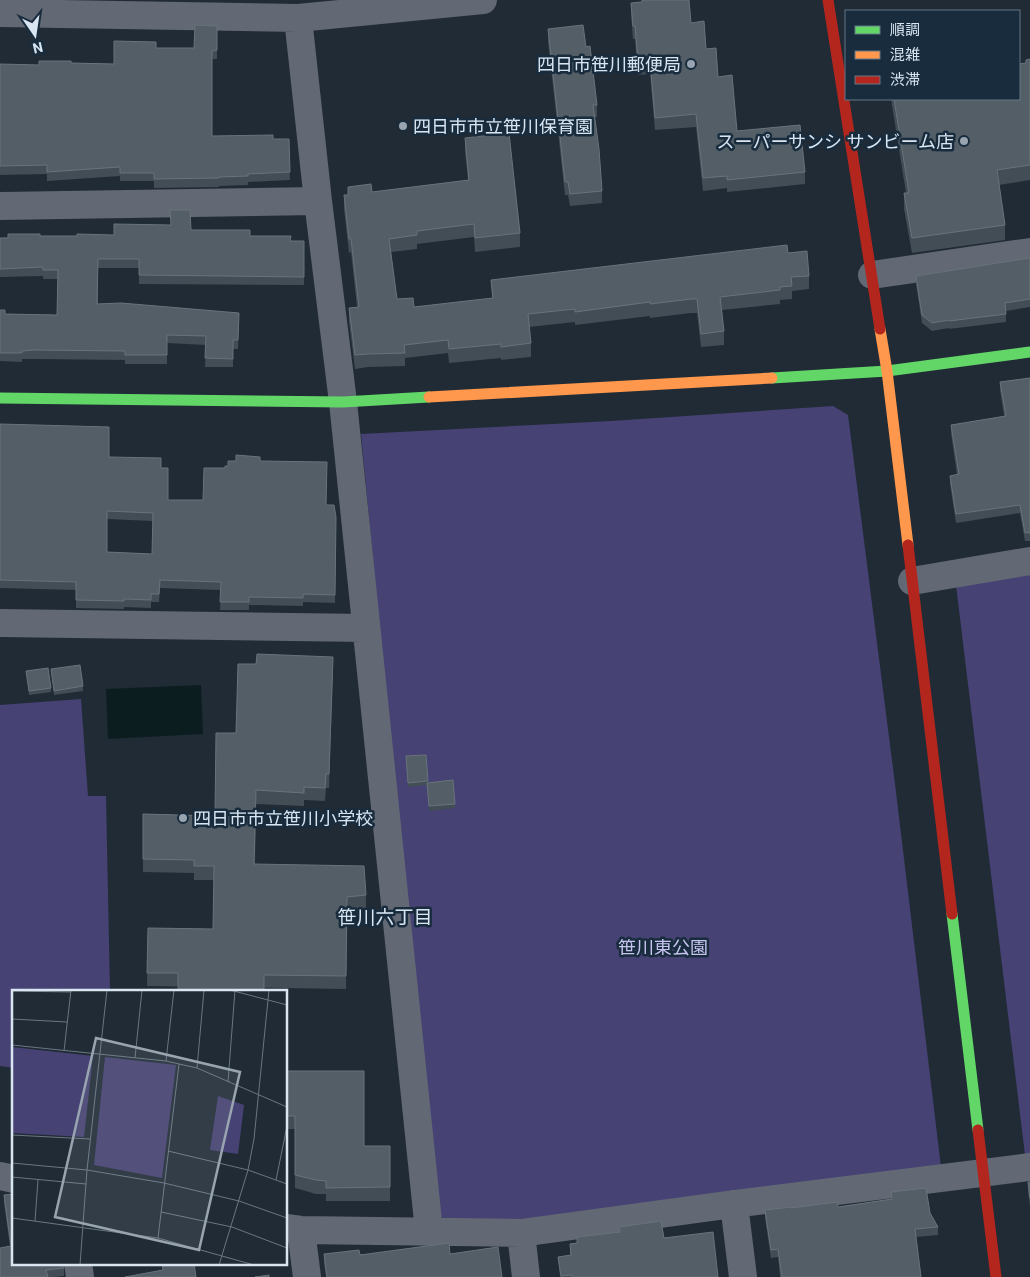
<svg xmlns="http://www.w3.org/2000/svg" width="1030" height="1277" font-family="Roboto,'Noto Sans JP',sans-serif">
	<style>
		.green { fill: #474274 }
		.water { fill: #0c1d20 }
		.lines { fill: none; stroke-linecap: round; stroke-linejoin: round }
		.street { stroke: #626874; stroke-width: 28 }
		.fast { stroke: #63d668; stroke-width: 11 }
		.slow { stroke: #ff974d; stroke-width: 11 }
		.jam { stroke: #b3261e; stroke-width: 11 }
		.wall { fill: #424d55; fill-rule: evenodd }
		.shaded-wall { fill: #2e3941 }
		.building { fill: #535e66; stroke: #68737c; fill-rule: evenodd }
		.poi-dot { fill: #98a5b0; stroke: #182c3e; stroke-width: 2 }
		.labels { text-anchor: middle; dominant-baseline: central; stroke-width: 5; stroke-linejoin: round; paint-order: stroke }
		.poi-label { font-size: 18px; fill: #d9e6f2; stroke: #182c3e; text-anchor: end }
		.park-label { font-size: 18px; fill: #c7c5f0; stroke: #182c3e }
		.neighbourhood-label { font-size: 19px; fill: #d9e6f2; stroke: #182c3e }
		.inset-road { fill: none; stroke: #6a7681; stroke-width: 1 }
		.view { fill: #98a5b0; fill-opacity: 0.15; stroke: #98a5b0; stroke-width: 2.5 }
		.inset-edge { fill: none; stroke: #d9e6f2; stroke-width: 2.5 }
	</style>
	<rect width="100%" height="100%" fill="#202b36"/>
	<!-- green -->
	<path class="green" d="M833,406L848,415L896,792L941,1167L519,1220L444,1219L437,1213L400,840L361,434L611,421Z
		M1030,573V1154L1025,1155L956,585Z
		M81,699L88,796H106L110,991H14V1068L0,1066V705Z"/>
	<!-- water -->
	<path class="water" d="M201,685L203,734L108,739L106,689Z"/>
	<g class="lines">
		<!-- street -->
		<path class="street" d="M0,13L298,18L483,0
			M298,18L318,201L343,402L429,1231
			M0,206L318,201
			M872,275L1030,252
			M912,581L1030,561
			M0,623L366,628
			M0,1176L14,1179
			M734,1204L743,1277
			M286,1228L301,1230L521,1233L734,1204L1030,1167
			M301,1230L307,1277
			M521,1233L526,1277
			M78,1263L80,1277"/>
		<!-- fast -->
		<path class="fast" d="M772,378L887,371L1030,352
			M0,398L343,402L429,397
			M952,914L978,1130"/>
		<!-- slow -->
		<path class="slow" d="M880,329L887,371L908,545
			M429,397L772,378"/>
		<!-- jam -->
		<path class="jam" d="M828,0L880,329
			M908,545L952,914
			M978,1130L996,1277"/>
	</g>
	<!-- wall -->
	<path class="wall" d="M631,3L691,23L706,49L718,77L737,131L805,172V184L727,192V188L703,191L696,127L655,130L650,74L638,75L635,39H633L631,15Z
		M217,26V59H212V136L273,139H289L290,180L248,182V185L219,186V187L154,188V181H120V176L47,181V174L0,175V64L39,65L71,63L114,64L156,48H194Z
		M548,29L586,47L597,105V117H594L602,191V203L570,206L568,195H565L548,41Z
		M1030,59V180L999,185L1005,225V240L912,253L904,209V193H906L891,99H1019L1026,60Z
		M465,138L520,233V247L475,252L474,237L417,244V249L391,252L397,299L414,307L492,298L491,280L788,253L809,276V289L792,291V299L780,300V304L722,310L724,331V345L701,347L697,313H691L650,318V316L575,325V322L529,327L531,343V357L501,360V358L449,363L448,353L405,358V366L368,367L355,369L349,321V308L357,307L351,252L349,253L344,209V195H348V187L372,192L468,180L465,151Z
		M191,230L250,236L291,241H304V285L139,284V268H98V304L239,313L238,349H233V367H205L206,345L167,343V364H125V360L35,359H22V362L0,361V310L5,314L57,315L58,279H43V276L0,277V238L40,236H77L114,235Z
		M1030,258V307L1006,311V322L949,329V328L932,331L922,323L916,284V276Z
		M1030,378V543V541H1025L1020,513L956,523L950,484V476L957,475L951,433V425L1004,416L1000,390V382Z
		M0,424L109,457L161,468L168,500H203L225,468L260,461L326,505L336,517L335,603L303,602V606L249,605V610H220L221,590L160,588L159,602H151V608L124,607V609L76,608V590L0,588ZM107,519L153,521L152,554L107,552Z
		M51,669L83,686V691L54,695Z
		M333,670L329,788H326L325,801L304,800V806L256,804L255,864L366,895V908L347,910L346,989L147,986L148,928L213,929L214,880H194V873L143,872V814L215,816L236,733Z
		M26,671L51,688V692L29,695Z
		M426,755L428,783L455,804V808L429,811L427,785L408,787L406,756Z
		M286,1071L364,1146H390V1201H326V1194H316L295,1188V1129H286Z
		M1028,1182H1030V1207L1028,1191Z
		M891,1192L930,1213L938,1227V1235L916,1237L921,1277H780L778,1257L771,1258L765,1218V1210L791,1208L838,1207L891,1199Z
		M4,1195L64,1268V1276L54,1277H0L10,1246L4,1203Z
		M619,1227L664,1238L718,1277H560L558,1257L570,1255V1244L577,1243V1237L619,1232Z
		M324,1254H450L502,1277H326L324,1263Z"/>
	<!-- shaded-wall -->
	<path class="shaded-wall" d="M333,657V670L329,788V774Z"/>
	<!-- building -->
	<path class="building" d="M642,0H689L691,23L704,21L706,49L716,48L718,77L732,75L737,131L800,125L805,172L727,180V176L703,178L696,114L655,118L650,61L638,62L635,26H633L631,3L642,2Z
		M195,25L217,26V50L212,51V136L273,135V139H289L290,172L248,174V176L219,177V178L154,179V173H120V167L47,172V165L0,166V64L39,65V61H71V63L114,64V41L156,42V48H194Z
		M583,25L586,47L590,46L597,105H593L599,149L602,191L570,194L568,182H565L548,29Z
		M1030,59V165L997,170L1005,225L912,238L904,193H909L894,99H1019V64L1026,63V60Z
		M509,133L520,233L475,238L474,224L417,231V235L389,239L397,299L413,298L414,307L493,298L491,280L787,245L788,253L807,251L809,276L791,277L792,286L780,287V290L720,297L724,331L701,334L697,299H691L650,304V302L575,312V309L528,314L531,343L501,347V344L449,349L448,340L404,345L405,353L368,354L355,355L349,308L359,307L351,239H349L344,195H348V187L371,184L372,192L469,180L465,138Z
		M170,210H190L191,230H250V236H291L290,241H304V277L139,275V259H98L97,304L121,303L239,313L238,340H233V359L205,358L206,336L167,335V355H125V351L35,350L22,351V353H0V310H5V314L57,315L58,270H43V267L0,269V238H8V234H40V236H77V234L114,235V224L171,225Z
		M1030,258V299L1005,303L1006,314L949,321V320L932,323L922,315L916,276Z
		M1030,378V534V532L1025,533L1020,505L956,514L950,476L959,474L951,425L1006,416L1000,382Z
		M0,424L109,427V457L161,458V468H168V500H203L204,468H225V466H228V461H236V455L260,457V461L327,462L326,505H334L336,517L335,595L303,594V598L249,597V602H220L221,582L160,580L159,594H151V600L124,599V601L76,600V582L0,580ZM107,511L153,513L152,554L107,552Z
		M257,654L333,657L329,774H326L325,788L304,787V793L256,790L254,864L364,866L366,895L347,897L346,976L264,975V991H178V973H147L148,928L213,929L214,866H194V860L143,859V814L215,816L216,733H236L238,664H256Z
		M80,665L83,686L54,691L51,669Z
		M48,668L51,688L29,691L26,671Z
		M426,755L428,781L408,783L406,756Z
		M453,780L455,804L429,806L427,783Z
		M286,1071H364V1146H390V1187L326,1188V1181L316,1180L295,1175V1116H286Z
		M1028,1182H1030V1198Z
		M926,1188L930,1213L938,1227L915,1229L921,1277H782L778,1249L771,1250L765,1210L791,1207V1208L837,1202L838,1207L892,1199L891,1192Z
		M14,1194V1263H64V1268L46,1270L48,1277H0V1248L11,1246L4,1195Z
		M661,1221L664,1238L713,1232L718,1277H572V1275L561,1276L558,1257L571,1255L570,1244L577,1243V1237L620,1232L619,1227Z
		M449,1243L450,1254L498,1247L502,1277H327L324,1254L359,1250L360,1255Z
		M162,1263H194L196,1277H125L163,1270Z
		M269,1275V1277H255Z"/>
	<!-- markers -->
	<g class="poi-dot">
		<circle cx="691" cy="64" r="5"/>
		<circle cx="403" cy="126" r="5"/>
		<circle cx="964" cy="141" r="5"/>
		<circle cx="183" cy="818" r="5"/>
	</g>
	<g class="labels">
		<!-- poi labels -->
		<g class="poi-label">
			<text x="681" y="64">四日市笹川郵便局</text>
			<text x="413" y="126" text-anchor="start">四日市市立笹川保育園</text>
			<text x="954" y="141">スーパーサンシ サンビーム店</text>
			<text x="193" y="818" text-anchor="start">四日市市立笹川小学校</text>
		</g>
		<!-- park labels -->
		<g class="park-label">
			<text x="663" y="947">笹川東公園</text>
		</g>
		<!-- neighbourhood labels -->
		<g class="neighbourhood-label">
			<text x="385" y="917">笹川六丁目</text>
		</g>
	</g>
	<!-- overview -->
	<g transform="translate(12 990)">
		<rect width="275" height="275" fill="#202b36"/>
		<path d="M0,57L81,66L72,147L0,143ZM93,67L164,75L150,188L82,175ZM206,106L232,115L226,164L198,160Z" fill="#474274"/>
		<path class="inset-road" d="M218,0L275,15M0,1L59,2M0,29L55,32M0,55L154,71L185,78L275,117M52,61L59,0M123,68L130,0M154,71L162,0M185,78L192,0M216,92L223,0M0,145L78,149M156,161L236,180L275,194M0,173L75,180L152,193L227,211L275,228M0,187L74,194M264,190L275,136M149,222L220,237L275,258M0,228L146,248L242,275M23,231L26,190M146,248L167,74M68,275L75,180L95,0M207,275L236,180L242,149L257,0"/>
		<path class="view" d="M84,48L228,82L187,260L43,227Z"/>
		<rect width="275" height="275" class="inset-edge"/>
	</g>
	<!-- legend -->
	<rect x="845" y="10" width="175" height="90" fill="#182c3e" stroke="#657686"/>
	<rect x="855" y="26" width="25" height="8" fill="#63d668" stroke="#657686"/>
	<text x="890" y="35" font-size="15" fill="#d9e6f2">順調</text>
	<rect x="855" y="51" width="25" height="8" fill="#ff974d" stroke="#657686"/>
	<text x="890" y="60" font-size="15" fill="#d9e6f2">混雑</text>
	<rect x="855" y="76" width="25" height="8" fill="#b3261e" stroke="#657686"/>
	<text x="890" y="85" font-size="15" fill="#d9e6f2">渋滞</text>
	<!-- north arrow -->
	<g transform="translate(35 35) rotate(167)" stroke="#182c3e" stroke-width="4" paint-order="stroke">
	<path d="M0-4L9 19L0 12L-9 19Z" fill="#d9e6f2"/>
	<text y="-8" font-size="14" font-weight="bold" text-anchor="middle" fill="#d9e6f2">N</text>
	</g>
</svg>
